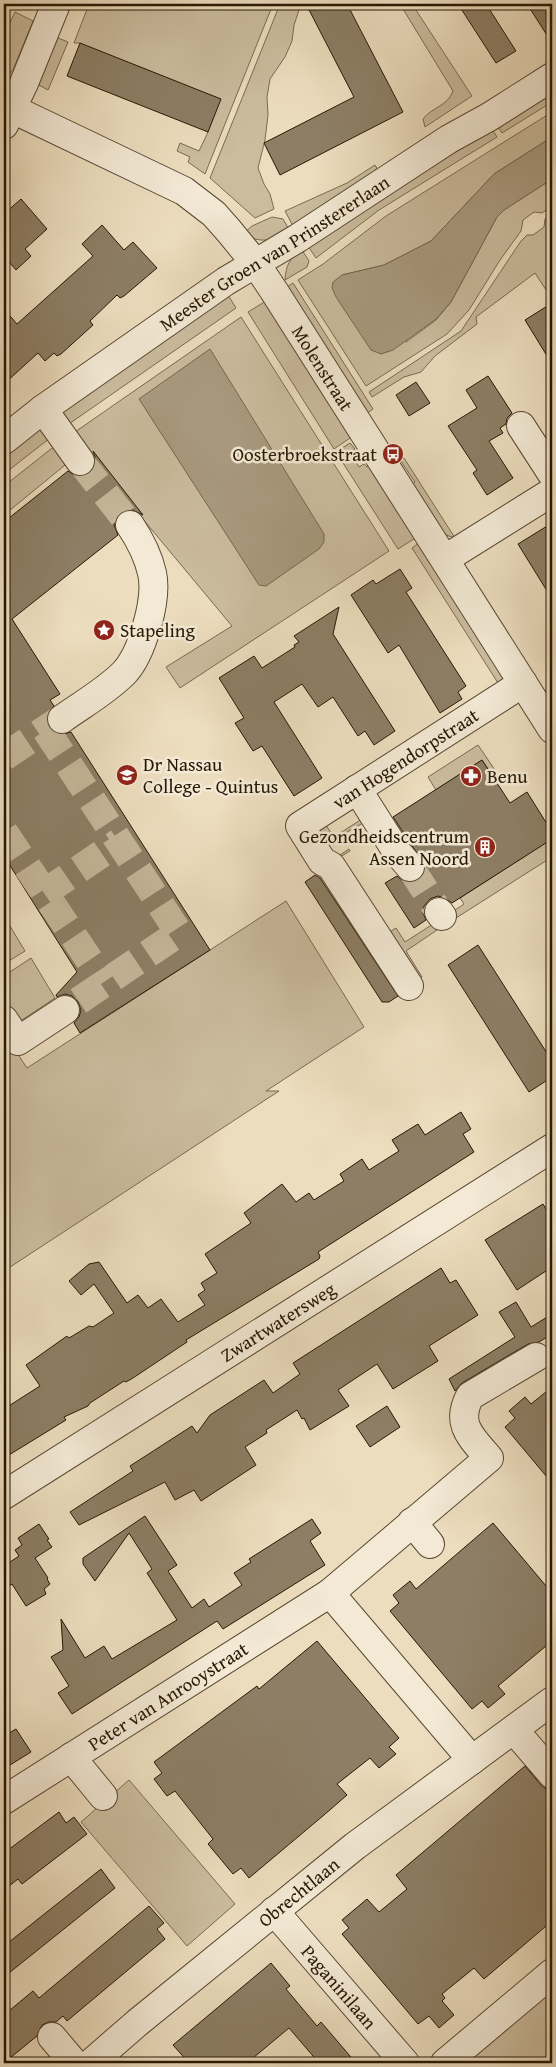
<svg xmlns="http://www.w3.org/2000/svg" width="556" height="2067" font-family="'Gentium Book Plus',serif">
	<style>
		.green { fill: #cbbc9e; stroke: #796a51 }
		.water { fill: #a99a7f; stroke: #75664e }
		.building { fill: #8d7e65; stroke: #271804 }
		.lines { fill: none; stroke-linecap: round; stroke-linejoin: round }
		.minor-tunnel { stroke: #c5b699; stroke-width: 28; stroke-dasharray: 28 14; stroke-linecap: butt }
		.minor-casing { stroke: #584932; stroke-width: 30 }
		.minor { stroke: #f3e9d5; stroke-width: 28 }
		.labels { text-anchor: middle; dominant-baseline: central; stroke-width: 5; stroke-linejoin: round; paint-order: stroke }
		.street-label { font-size: 19px; fill: #271804; stroke: #f3e9d5 }
		.poi-label { font-size: 19px; fill: #271804; stroke: #f3e9d5; text-anchor: start }
	</style>
	<rect width="100%" height="100%" fill="#ecddbe"/>
	<filter id="stains"><feTurbulence type="fractalNoise" baseFrequency=".004" numOctaves="4"/><feColorMatrix values="0 0 0 0 .2 0 0 0 0 .09 0 0 0 0 .02 0 0 0 .5 -.17"/></filter>
	<radialGradient id="worn" r=".72"><stop offset=".6" stop-color="#630" stop-opacity="0"/><stop offset="1" stop-color="#630" stop-opacity=".3"/></radialGradient>
	<!-- green -->
	<path class="green" d="M89,4H246L256,8L258,4H273L205,174L188,162L190,157L177,151L180,143L199,151L208,132L80,43H74Z
		M280,4H301L294,25L292,41L285,57L270,79L267,97L268,115L265,140L258,168L264,184L270,194L274,209L255,218L210,178Z
		M400,4H412L472,96L425,127L423,119C432,107 448,106 453,91Z
		M15,12L33,21L13,70L4,80V35Z
		M53,36L68,42L48,90L35,83Z
		M552,91V102L502,133L497,126Z
		M552,112V137L494,174L431,241L384,265L342,275L406,342L436,320L451,302L497,217L504,210L552,179V206L542,213L534,212L523,220L521,231L500,260L469,310L447,334L366,386L298,280L323,264L386,216Z
		M492,129L497,137L379,210L316,258L308,246Z
		M375,165L380,173L294,228L285,211L347,183Z
		M552,215V295L550,296L535,273L476,317L477,324L435,356L421,372L404,377L372,397L369,392L461,331L521,241L527,235H533L544,227L545,219Z
		M272,217L283,219L290,231C274,240 259,245 244,233L252,226Z
		M302,250L309,261L307,267L285,280C286,265 289,259 302,250Z
		M293,283L373,409L366,414L287,287Z
		M228,295L236,308L66,426L56,413Z
		M266,301L353,436L334,449L248,312Z
		M241,317L389,551L180,688L166,667L232,626L72,434Z
		M40,427L50,438L4,474V455Z
		M350,443L355,449L350,452L359,467L364,464L367,467L371,465L417,537L398,549L336,452Z
		M56,445L70,461L4,515V486Z
		M404,458L455,538L443,534L411,485L415,482L400,460Z
		M420,542L506,678L498,683L412,548Z
		M478,745L497,773L493,776L482,760L436,790L428,777Z
		M365,817L368,820L323,846L315,829L323,821L334,837Z
		M552,839V857L456,918L452,912L464,904L460,898Z
		M349,849L350,851L340,857L388,933L396,928L405,942L433,924L437,930L406,951L422,977L416,981L337,857Z
		M286,901L364,1027L266,1091H279L4,1271V1033L27,1068Z
		M4,916L25,951L4,964Z
		M31,958L55,998L19,1022L4,997V976Z
		M129,1780L235,1904L187,1946L81,1822Z
		M552,1988V2063H463Z"/>
	<!-- water -->
	<path class="water" d="M552,137V179L504,210L497,217L451,302L436,319L393,350L381,354L371,350L336,297L332,288L333,282L342,275L384,265L431,241L494,174Z
		M210,349L324,534V542L319,549L266,586L259,585L139,399Z"/>
	<!-- building -->
	<path class="building" d="M306,4H347L403,112L280,175L264,143L354,97Z
		M458,4H486L516,51L496,63Z
		M527,4H552V43Z
		M80,43L221,99L208,132L67,76Z
		M21,199L47,229L25,249L31,256L16,270L4,256V214Z
		M102,225L124,250L133,242L157,268L124,296L120,298L117,295L90,321L93,325L61,354L57,356L54,353L45,361L38,353L4,384V309L17,324L93,256L82,244Z
		M552,303V364L525,320Z
		M488,376L512,413L507,418L506,424L500,428L503,433L489,441L513,478L487,495L473,473L477,470L448,426L477,408L466,390Z
		M416,382L430,403L409,416L396,395Z
		M93,451L143,515L130,509L121,512L116,518L114,525L118,535L12,619L60,694L50,700L54,706L48,713L46,720L49,728L56,733L64,734L71,732L210,950L80,1033L74,1023L79,1017L81,1010L78,1002L72,996L65,994L57,997L56,995L77,972L4,856V522L68,471L74,475L81,477L89,473L94,468L96,460Z
		M552,523V599L518,544Z
		M400,569L412,588L406,592L466,686L458,692L462,699L440,713L399,645L388,653L351,595L373,580L376,584Z
		M339,607L333,634L395,731L374,745L365,731L358,736L333,697L318,707L302,684L274,702L322,778L294,796L262,746L253,751L235,723L244,718L219,678L254,656L262,668L295,647L294,645L299,642L294,636Z
		M482,760L510,803L527,792L552,832V839L452,903L445,898L438,896L430,899L424,906L423,913L426,920L414,928L385,883L397,876L404,882H413L421,878L425,873V865L393,817Z
		M315,875L320,878L398,996L389,1002H382L305,882Z
		M478,945L552,1061V1077L529,1092L448,965Z
		M461,1112L471,1129L463,1134L474,1152L318,1252L320,1256L319,1259L186,1340L187,1342L133,1378L126,1382L124,1381L90,1403L88,1406L64,1417L66,1420L4,1458V1409L40,1386L26,1365L67,1336L69,1338L89,1326L93,1327L114,1313L94,1284L81,1295L69,1281L89,1264L99,1262L127,1303L138,1295L148,1308L161,1299L178,1322L205,1305L198,1295L205,1290L201,1283L217,1273L205,1254L251,1223L244,1213L282,1184L296,1202L309,1193L314,1200L344,1181L340,1174L362,1159L369,1170L399,1151L392,1140L418,1124L425,1135Z
		M543,1204L552,1219V1267L517,1290L485,1240Z
		M441,1268L450,1283L456,1280L478,1315L429,1346L438,1361L393,1389L377,1364L338,1390L349,1406L310,1430L304,1418L302,1419L297,1410L266,1430L267,1433L245,1447L256,1465L201,1501L194,1490L175,1500L165,1482L79,1525L70,1512L133,1471L130,1466L192,1426L197,1433L210,1415L264,1380L273,1393L300,1374L293,1363Z
		M516,1302L531,1327L552,1314V1334L539,1342L528,1344L462,1383L455,1391L449,1379L515,1337L499,1312Z
		M552,1387V1483L505,1427L515,1418L509,1411L525,1397L531,1404Z
		M387,1406L400,1427L370,1447L356,1426Z
		M145,1516L177,1565L168,1571L192,1608L204,1599L209,1607L242,1585L234,1573L251,1562L249,1559L312,1519L321,1533L310,1541L325,1565L223,1629L217,1621L72,1714L58,1693L69,1686L51,1657L63,1650L61,1619L85,1658L104,1646L112,1659L177,1620L147,1573L152,1569L129,1533L95,1581L83,1564V1558Z
		M493,1523L552,1593V1641L498,1686L505,1694L488,1708L482,1701L472,1709L390,1611L399,1603L393,1595L410,1581L416,1589Z
		M39,1524L49,1539L47,1540L52,1547L35,1558L48,1578L47,1579L50,1584L44,1589L46,1594L26,1606L12,1584L4,1589V1566L19,1556L15,1550L22,1545L18,1538Z
		M317,1641L399,1738L389,1747L396,1754L379,1768L370,1758L337,1784L347,1795L324,1815L249,1878L241,1868L233,1874L208,1844L213,1839L175,1791L167,1796L154,1779L162,1773L154,1762L257,1686L259,1689Z
		M16,1729L31,1752L10,1765L4,1755V1736Z
		M525,1766L541,1785L546,1789H552V1921L484,1979L474,1968L442,1994L445,1998L442,2001L454,2015L439,2028L429,2016L418,2024L342,1934L349,1928L342,1920L367,1899L379,1912L407,1889L396,1875Z
		M59,1812L66,1823L74,1817L87,1834L22,1884L18,1879L4,1890V1853Z
		M101,1869L115,1888L4,1977V1946Z
		M149,1906L164,1923L157,1929L165,1939L67,2021L63,2016L56,2022H49L42,2025L37,2036L4,2063V2015L33,1991L39,1998Z
		M271,1963L290,1986L286,1989L317,2026L321,2022L356,2063H319L289,2028L247,2063H189L173,2045Z"/>
	<g class="lines">
		<!-- minor-tunnel -->
		<path class="minor-tunnel" d="M80,461L130,525
			M46,730L179,933L65,1010
			M4,757L61,719
			M4,832L104,982
			M410,867L439,912
			M44,893L119,842"/>
		<!-- minor casing -->
		<g class="minor-casing">
			<g id="minor">
				<path id="s1" d="M4,105L184,191L214,214L229,231L256,264L274,291L552,729"/>
				<path d="M4,125L24,83L56,4"/>
				<path d="M43,409L80,461"/>
				<path d="M521,426L552,474"/>
				<path id="s2" d="M4,440L43,409L226,281L298,238L449,139L489,117L552,77"/>
				<path d="M445,559L552,492"/>
				<path d="M62,719C83,704 106,691 124,673C142,654 158,599 152,573C148,555 140,540 130,525"/>
				<path d="M357,789L397,852L410,867"/>
				<path d="M439,912L442,916"/>
				<path id="s3" d="M409,986L331,866L322,861L300,826L523,683"/>
				<path d="M4,1020L18,1041L65,1010"/>
				<path id="s4" d="M4,1495L552,1148"/>
				<path d="M412,1522L430,1544"/>
				<path d="M330,1593L472,1760"/>
				<path d="M514,1730L552,1774"/>
				<path d="M71,1757L103,1796"/>
				<path id="s5" d="M4,1800L330,1593L489,1458C471,1437 455,1424 470,1396L536,1357"/>
				<path id="s6" d="M274,1911L405,2063"/>
				<path d="M52,2037L74,2063"/>
				<path id="s7" d="M91,2063L137,2023L355,1846L552,1701"/>
				<path d="M445,2063L552,1973"/>
			</g>
		</g>
		<!-- minor -->
		<use href="#minor" class="minor"/>
	</g>
	<!-- icons -->
	<defs>
		<g id="bus-disc" transform="scale(1.125)"><circle r="9.5" fill="#8f2418" stroke="#f3e9d5"/><path d="M-5-6H5V4H4V6H2V4H-2V6H-4V4H-5ZM-3.5-4V0h7V-4ZM-3.5 1.2v1.5H-2V1.2ZM2 1.2v1.5H3.5V1.2Z" fill="#fff"/></g>
		<g id="sight-disc" transform="scale(1.125)"><circle r="9.5" fill="#8f2418" stroke="#f3e9d5"/><path d="M0-6L1.8-2.2L6-1.7L2.9 1.2L3.7 5.4L0 3.3L-3.7 5.4L-2.9 1.2L-6-1.7L-1.8-2.2Z" fill="#fff"/></g>
		<g id="school-disc" transform="scale(1.125)"><circle r="9.5" fill="#8f2418" stroke="#f3e9d5"/><path d="M0-5L7-2L0 1L-7-2ZM-4 1L0 2.5L4 1V4Q0 6-4 4Z" fill="#fff"/></g>
		<g id="pharmacy-disc" transform="scale(1.125)"><circle r="9.5" fill="#8f2418" stroke="#f3e9d5"/><path d="M-2-6h4v4h4v4h-4v4h-4v-4h-4v-4h4Z" fill="#fff"/></g>
		<g id="building-disc" transform="scale(1.125)"><circle r="9.5" fill="#8f2418" stroke="#f3e9d5"/><path d="M-4-6H4V6H1V3H-1V6H-4ZM-2.5-4.3h1.7v1.8h-1.7ZM.8-4.3h1.7v1.8H.8ZM-2.5-1h1.7V.8h-1.7ZM.8-1h1.7V.8H.8Z" fill="#fff"/></g>
	</defs>
	<g fill-rule="evenodd">
		<use href="#bus-disc" x="393" y="454"/>
		<use href="#sight-disc" x="104" y="630"/>
		<use href="#school-disc" x="127" y="775"/>
		<use href="#pharmacy-disc" x="471" y="776"/>
		<use href="#building-disc" x="485" y="847"/>
	</g>
	<g class="labels">
		<!-- street labels -->
		<g class="street-label">
			<text stroke="none"><textPath href="#s2" startOffset="329">Meester Groen van Prinstererlaan</textPath></text>
			<text stroke="none"><textPath href="#s1" startOffset="426">Molenstraat</textPath></text>
			<text stroke="none"><textPath href="#s3" startOffset="320">van Hogendorpstraat</textPath></text>
			<text stroke="none"><textPath href="#s4" startOffset="324">Zwartwatersweg</textPath></text>
			<text stroke="none"><textPath href="#s5" startOffset="194">Peter van Anrooystraat</textPath></text>
			<text stroke="none"><textPath href="#s7" startOffset="269">Obrechtlaan</textPath></text>
			<text stroke="none"><textPath href="#s6" startOffset="100">Paganinilaan</textPath></text>
		</g>
		<!-- poi labels -->
		<g class="poi-label">
			<text x="377" y="454" text-anchor="end">Oosterbroekstraat</text>
			<text x="120" y="630">Stapeling</text>
			<text x="143" y="764">Dr Nassau<tspan x="143" dy="22">College - Quintus</tspan></text>
			<text x="487" y="776">Benu</text>
			<text x="469" y="836" text-anchor="end">Gezondheidscentrum<tspan x="469" dy="22">Assen Noord</tspan></text>
		</g>
	</g>
	<!-- margin -->
	<rect width="556" height="2067" fill="none" stroke="#ecddbe" stroke-width="20"/>
	<rect x="5" y="5" width="546" height="2057" fill="none" stroke="#271804" stroke-width="2.5"/>
	<rect x="10" y="10" width="536" height="2047" fill="none" stroke="#271804"/>
	<rect width="100%" height="100%" filter="url(#stains)"/>
	<rect width="100%" height="100%" fill="url(#worn)"/>
</svg>
